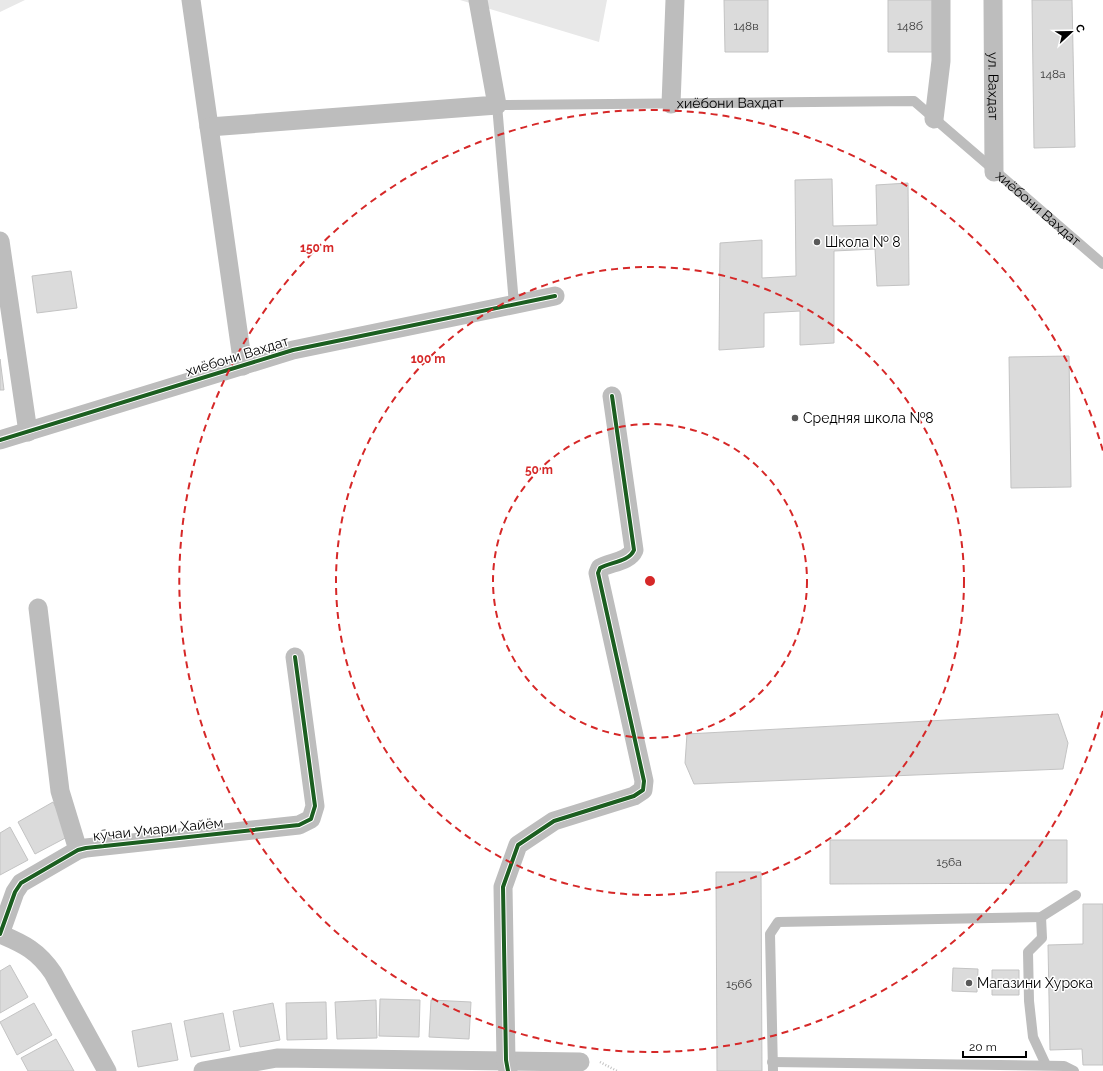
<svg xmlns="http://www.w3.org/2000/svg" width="1103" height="1071" font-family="Raleway,sans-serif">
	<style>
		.green { fill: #e8e8e8 }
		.building { fill: #dbdbdb; stroke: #c3c3c3 }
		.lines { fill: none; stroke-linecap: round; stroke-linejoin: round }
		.path { stroke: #c2c2c2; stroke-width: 2.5; stroke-dasharray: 1 2; stroke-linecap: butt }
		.service { stroke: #bdbdbd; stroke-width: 10 }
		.minor { stroke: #bdbdbd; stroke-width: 19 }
		.cycleway-casing { stroke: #fff; stroke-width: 6 }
		.cycleway { stroke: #1b5e20; stroke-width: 4 }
		.ring { fill: none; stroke: #d62828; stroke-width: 2; stroke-dasharray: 7 5 }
		.poi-dot { fill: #595959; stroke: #fff; stroke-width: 1.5 }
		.labels { text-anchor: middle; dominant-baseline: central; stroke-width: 3; stroke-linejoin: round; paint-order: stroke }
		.number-label { font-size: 12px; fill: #373737 }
		.street-label { font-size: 14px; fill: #000; stroke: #fff }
		.poi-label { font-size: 14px; fill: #000; stroke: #fff; text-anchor: start }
		.centre { fill: #d62828; stroke: #fff; stroke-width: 2 }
		.ring-label { font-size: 12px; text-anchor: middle; font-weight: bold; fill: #d62828; stroke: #fff; stroke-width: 3; stroke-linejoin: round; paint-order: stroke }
	</style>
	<rect width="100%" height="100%" fill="#fff"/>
	<!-- green -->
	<path class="green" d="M0,0H25L0,12Z
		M460,0H607L599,42Z"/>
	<!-- building -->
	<path class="building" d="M724,0H768V52H725Z
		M888,0H932V52H888Z
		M1032,0H1072L1075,147L1034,148Z
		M832,179L833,226L877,225L876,185L908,183L909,285L877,286L875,249L834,251V343L800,345V311L764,313V347L719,350L720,243L762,240V278L796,276L795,180Z
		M71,271L77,308L37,313L32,276Z
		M1069,356L1071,487L1011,488L1009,357Z
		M0,359L4,390H0Z
		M1058,714L1068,743L1063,769L694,784L685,763L687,734Z
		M53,802L71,835L35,854L18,822Z
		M10,827L28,860L0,875V833Z
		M830,840H1067V883L830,884Z
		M716,872H761L762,1071H717Z
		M1083,904H1103V1065H1083L1082,1049L1050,1050L1048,945L1083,944Z
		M10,965L28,997L0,1013V971Z
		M953,968L978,969L977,992L952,991Z
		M992,970H1019V995H992Z
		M380,999L420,1000L419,1037L379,1036Z
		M376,1000L377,1038L337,1039L335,1002Z
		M431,1000L471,1002L469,1039L429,1037Z
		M326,1002L327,1039L287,1040L286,1003Z
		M34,1003L52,1035L17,1055L0,1022Z
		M273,1003L280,1040L240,1047L233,1011Z
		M223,1013L230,1050L191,1057L184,1021Z
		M171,1023L178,1060L138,1067L132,1031Z
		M56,1039L74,1071H28L21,1058Z"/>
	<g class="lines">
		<!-- path -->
		<path class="path" d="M600,1062L617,1071"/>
		<!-- service -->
		<g class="service">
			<path id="s1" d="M514,304L497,105L914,101L1103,264"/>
			<path d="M1041,917L1042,938L1028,952L1029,1001L1033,1037L1046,1065"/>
			<path d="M772,1062L1064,1066L1074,1071"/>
			<path d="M773,1071L770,934L778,922L1041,917L1076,895"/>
		</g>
		<!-- minor -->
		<g class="minor">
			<path d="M191,0L243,366"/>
			<path id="s2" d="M993,0L994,172"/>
			<path d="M671,104L675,0"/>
			<path d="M934,119L941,61V0"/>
			<path d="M209,127L497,105L478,0"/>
			<path d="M0,241L28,432"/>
			<path d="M0,440L293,350L555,296"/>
			<path d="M38,608L60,791L78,850"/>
			<path d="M0,934L15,892L21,883L78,850L86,848L299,825L311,819L315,806L295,657"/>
			<path d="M0,934C24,944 38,951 53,973L107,1071"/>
			<path d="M203,1071L277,1058L580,1062"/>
			<path d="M508,1071L506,1060L503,887L518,845L554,821L634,796L643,790L644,781L598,573L600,568C610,562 629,562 634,550L612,396"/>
		</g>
		<!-- cycleway casing -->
		<g class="cycleway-casing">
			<path id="cycleway" d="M0,440L293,350L555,296
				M0,934L15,892L21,883L78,850L86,848L299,825L311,819L315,806L295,657
				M508,1071L506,1060L503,887L518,845L554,821L634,796L643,790L644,781L598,573L600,568C610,562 629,562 634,550L612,396"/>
		</g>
		<!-- cycleway -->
		<use href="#cycleway" class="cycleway"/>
	</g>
	<!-- distance rings -->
	<g class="ring">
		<circle cx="650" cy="581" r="157"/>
		<circle cx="650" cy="581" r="314"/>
		<path d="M1103 711A471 471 0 1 1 1103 451"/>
	</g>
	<!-- markers -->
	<g class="poi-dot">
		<circle cx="817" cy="242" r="4"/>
		<circle cx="795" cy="418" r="4"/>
		<circle cx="969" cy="983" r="4"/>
	</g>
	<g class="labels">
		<!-- number labels -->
		<g class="number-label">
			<text x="746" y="26">148в</text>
			<text x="910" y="26">148б</text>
			<text x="1053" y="74">148а</text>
			<text x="949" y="862">156а</text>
			<text x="739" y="984">156б</text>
		</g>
		<!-- street labels -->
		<g class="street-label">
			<text stroke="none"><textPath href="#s2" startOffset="86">ул. Вахдат</textPath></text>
			<text stroke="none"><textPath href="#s1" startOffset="433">хиёбони Вахдат</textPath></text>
			<text stroke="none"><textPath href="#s1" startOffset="781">хиёбони Вахдат</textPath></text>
			<text transform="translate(237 356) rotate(-17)">хиёбони Вахдат</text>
			<text transform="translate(158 829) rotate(-6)">кӯчаи Умари Хайём</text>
		</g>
		<!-- poi labels -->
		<g class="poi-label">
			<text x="825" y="242">Школа № 8</text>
			<text x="803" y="418">Средняя школа №8</text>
			<text x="977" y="983">Магазини Хурока</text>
		</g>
	</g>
	<circle cx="650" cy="581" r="6" class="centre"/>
	<g class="ring-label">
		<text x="317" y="252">150 m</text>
		<text x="428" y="363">100 m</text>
		<text x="539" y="474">50 m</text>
	</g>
	<!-- north arrow -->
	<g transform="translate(1071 32) rotate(68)" stroke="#ffffff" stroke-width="3" paint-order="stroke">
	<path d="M0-3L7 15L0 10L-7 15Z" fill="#000000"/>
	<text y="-6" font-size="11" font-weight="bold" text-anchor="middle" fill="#000000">С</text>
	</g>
	<!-- scale -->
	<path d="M963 1051v6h63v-6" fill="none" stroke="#000000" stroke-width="2"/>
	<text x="969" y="1051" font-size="12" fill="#000000" stroke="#ffffff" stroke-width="3" paint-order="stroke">20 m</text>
</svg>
